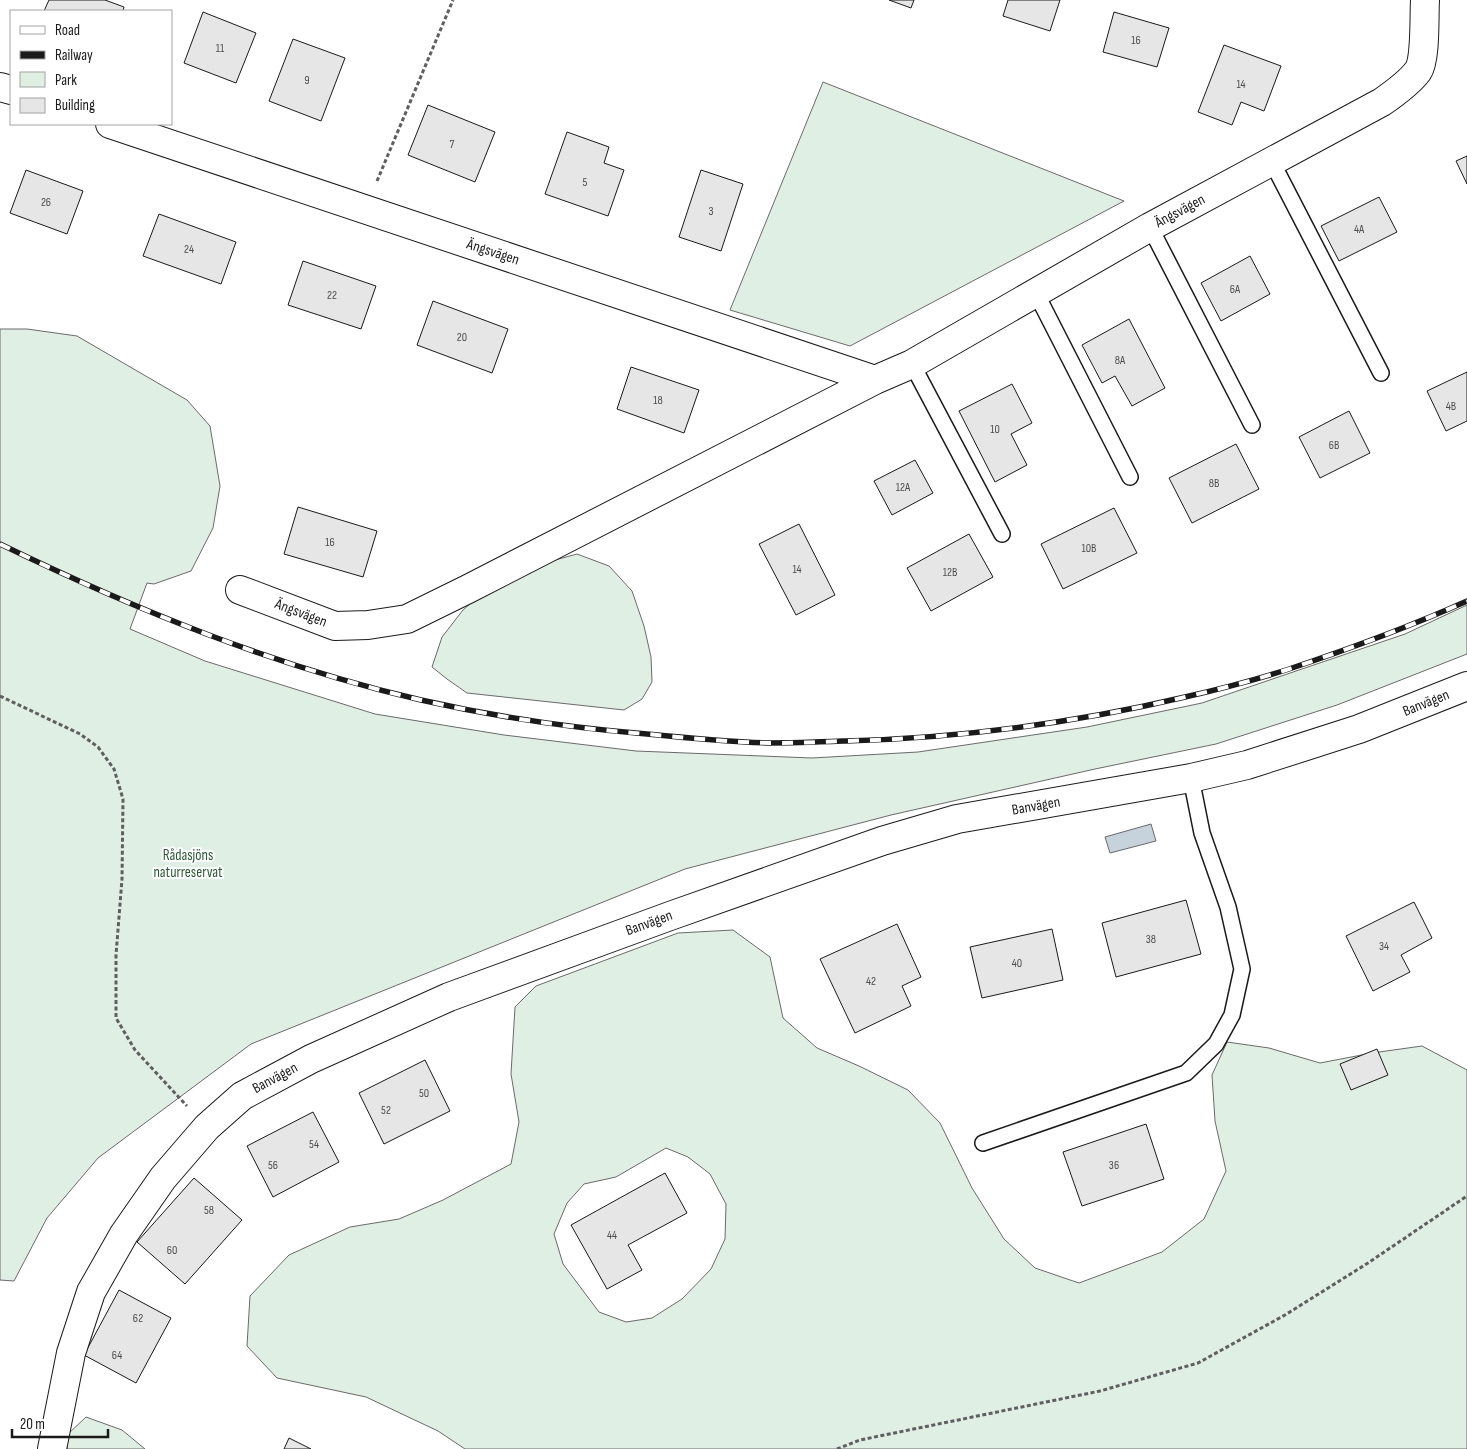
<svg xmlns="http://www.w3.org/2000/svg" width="1467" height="1449" font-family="'Sofia Sans Condensed',sans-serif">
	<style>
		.green { fill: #e0efe3; stroke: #6a6a6a; fill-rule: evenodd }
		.water { fill: #c6d2dc; stroke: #6a6a6a }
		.building { fill: #e6e6e6; stroke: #1a1a1a }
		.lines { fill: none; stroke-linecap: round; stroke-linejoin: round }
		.lane-casing { stroke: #1a1a1a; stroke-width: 18 }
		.street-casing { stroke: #1a1a1a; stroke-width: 30 }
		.path { stroke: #5f5f5f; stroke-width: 3; stroke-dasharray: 4 2.5; stroke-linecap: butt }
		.lane { stroke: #fff; stroke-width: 15 }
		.street { stroke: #fff; stroke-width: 28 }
		.rail-casing { stroke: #1a1a1a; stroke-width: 5.5 }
		.rail { stroke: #fff; stroke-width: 4; stroke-dasharray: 11; stroke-linecap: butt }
		.labels { text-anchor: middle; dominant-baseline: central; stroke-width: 4; stroke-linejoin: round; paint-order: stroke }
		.number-label { font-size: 12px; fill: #4d4d4d }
		.street-label { font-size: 15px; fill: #1a1a1a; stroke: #fff }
		.park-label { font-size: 15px; fill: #2b5a34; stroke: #fff }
	</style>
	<rect width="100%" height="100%" fill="#fff"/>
	<!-- green -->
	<path class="green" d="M823,82L1124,201L850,346L730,310Z
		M0,329H27L77,336L187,400L210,426L220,486L213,528L191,571L154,584L147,583L130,629L205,661L375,714L504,735L636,751L812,758L918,752L1087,727L1202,703L1405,634L1467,605V654L1337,705L1216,744L1095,769L891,815L685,869L251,1044L98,1158L47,1218L14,1281L0,1280Z
		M577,554L609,566L632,591L644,626L651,657L652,682L642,699L624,710L467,693L447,679L432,667L442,637L463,610L487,589L548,562Z
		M733,930L770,957L783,1018L817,1048L859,1066L908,1090L940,1123L972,1188L1004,1239L1035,1268L1079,1283L1162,1252L1204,1219L1226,1171L1215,1121L1212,1075L1227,1042L1269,1048L1320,1063L1372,1053L1422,1046L1467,1070V1449H465L438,1431L366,1397L277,1378L247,1346L250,1296L289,1255L350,1227L399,1219L443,1200L511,1164L519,1122L511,1074L515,1007L536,986L678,933ZM666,1148L688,1157L710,1174L726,1204L725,1239L711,1269L682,1299L652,1318L626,1322L599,1312L563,1264L554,1234L567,1203L584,1184L616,1177Z
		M86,1417L122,1430L145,1449H67L68,1434Z"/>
	<!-- water -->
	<path class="water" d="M1151,824L1156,841L1110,853L1105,837Z"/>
	<!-- building -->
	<path class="building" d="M49,0H105L124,7L123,11H44Z
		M889,0H914L911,8Z
		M1008,0H1060L1050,31L1003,16Z
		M203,12L256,33L236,83L184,63Z
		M1114,12L1169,28L1157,67L1103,52Z
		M293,39L345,58L321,121L269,101Z
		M1224,45L1281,66L1264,111L1241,102L1232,125L1198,112Z
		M428,105L495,132L475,182L408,155Z
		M567,132L609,147L604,163L624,170L608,216L545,194Z
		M1467,156V184L1456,161Z
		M26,170L83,191L67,234L10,213Z
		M701,170L743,184L721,251L679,237Z
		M1379,197L1397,232L1339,261L1321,226Z
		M159,214L236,242L221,284L143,256Z
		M1250,256L1270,294L1221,321L1201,283Z
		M303,261L376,286L361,329L288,305Z
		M433,301L508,329L492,373L417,345Z
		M1129,319L1165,388L1132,406L1115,376L1102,383L1082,345Z
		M631,367L699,390L684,433L617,409Z
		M1467,372V421L1446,431L1427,391Z
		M1012,384L1032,423L1011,434L1027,465L995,482L959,411Z
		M1349,411L1370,453L1320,478L1299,437Z
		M1236,444L1259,489L1192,523L1169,478Z
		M915,460L933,493L892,515L874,481Z
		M298,507L377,531L363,577L284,554Z
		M1114,508L1137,553L1063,589L1041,544Z
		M799,524L835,595L796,615L759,544Z
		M969,534L993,577L931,611L907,568Z
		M1186,900L1201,954L1116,977L1102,923Z
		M1414,902L1432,938L1401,955L1410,972L1373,991L1346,936Z
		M897,924L921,977L902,986L911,1006L855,1033L820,959Z
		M1052,929L1063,980L982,998L970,947Z
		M1377,1049L1388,1075L1351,1090L1340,1064Z
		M425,1060L450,1111L384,1144L359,1093Z
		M313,1112L339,1162L273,1197L247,1146Z
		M1146,1124L1164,1179L1082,1206L1063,1152Z
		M665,1173L687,1213L628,1245L642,1270L607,1289L571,1225Z
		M194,1178L242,1220L185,1284L137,1242Z
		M119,1290L171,1318L136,1383L84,1355Z
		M289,1438L311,1449H284Z"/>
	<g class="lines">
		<!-- lane casing -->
		<g class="lane-casing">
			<path id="lane" d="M1272,162L1381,373
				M1150,227L1252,425
				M1036,293L1130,477
				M912,364L1002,534
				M983,1143L1186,1073L1216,1044L1232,1015L1242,969L1228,907L1202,833L1191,778"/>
		</g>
		<!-- street casing -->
		<g class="street-casing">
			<path id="street" d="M0,87L11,90
				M110,124L875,380
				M240,590L335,626L368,625L407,619L468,589L875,380L912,364L1150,227L1382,102C1395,93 1409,83 1418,71C1426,59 1424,15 1425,0
				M52,1449L71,1353L91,1292L124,1234L163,1178L207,1127L242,1096L311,1059L449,997L670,916L882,841L957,819L1191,778L1247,765L1359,729L1467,686"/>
		</g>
		<!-- path -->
		<path class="path" d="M377,181L453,0
			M0,696L80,734L98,747L114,769L123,799L122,879L116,955V1018L135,1050L187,1106
			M837,1449L860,1440L1100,1391L1198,1363L1285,1315L1368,1263L1467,1196"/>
		<!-- lane -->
		<use href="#lane" class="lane"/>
		<!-- street -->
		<use href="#street" class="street"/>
		<!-- rail casing -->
		<g class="rail-casing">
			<path id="rail" d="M0,544C136,610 274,666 421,700C496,717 571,728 647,734C688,738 729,742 769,743C795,743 820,742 846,741C960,738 1074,723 1185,697C1220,689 1255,680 1289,669C1349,649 1409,627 1467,601"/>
		</g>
		<!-- rail -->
		<use href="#rail" class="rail"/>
	</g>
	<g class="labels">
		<!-- number labels -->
		<g class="number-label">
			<text x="1136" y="40">16</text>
			<text x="220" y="48">11</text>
			<text x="307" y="80">9</text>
			<text x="1241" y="84">14</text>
			<text x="452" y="144">7</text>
			<text x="585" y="182">5</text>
			<text x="46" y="202">26</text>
			<text x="711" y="211">3</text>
			<text x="1359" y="229">4A</text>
			<text x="189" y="249">24</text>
			<text x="1235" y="289">6A</text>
			<text x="332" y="295">22</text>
			<text x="462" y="337">20</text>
			<text x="1120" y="360">8A</text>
			<text x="658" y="400">18</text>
			<text x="1451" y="406">4B</text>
			<text x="995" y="429">10</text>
			<text x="1334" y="445">6B</text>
			<text x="1214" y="483">8B</text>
			<text x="903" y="487">12A</text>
			<text x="330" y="542">16</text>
			<text x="1089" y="548">10B</text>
			<text x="797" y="569">14</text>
			<text x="950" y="572">12B</text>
			<text x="1151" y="939">38</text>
			<text x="1384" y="946">34</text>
			<text x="1017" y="963">40</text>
			<text x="871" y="981">42</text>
			<text x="424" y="1093">50</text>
			<text x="386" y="1110">52</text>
			<text x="314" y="1144">54</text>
			<text x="273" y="1165">56</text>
			<text x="1114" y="1165">36</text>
			<text x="209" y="1210">58</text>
			<text x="612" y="1235">44</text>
			<text x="172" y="1250">60</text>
			<text x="138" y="1318">62</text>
			<text x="117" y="1355">64</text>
		</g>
		<!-- street labels -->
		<g class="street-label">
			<text transform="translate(1180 211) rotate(-28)">Ängsvägen</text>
			<text transform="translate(493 252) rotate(18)">Ängsvägen</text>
			<text transform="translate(301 613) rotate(21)">Ängsvägen</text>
			<text transform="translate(1426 703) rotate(-22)">Banvägen</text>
			<text transform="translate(1036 806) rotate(-10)">Banvägen</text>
			<text transform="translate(649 923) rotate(-20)">Banvägen</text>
			<text transform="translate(275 1078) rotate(-28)">Banvägen</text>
		</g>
		<!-- park labels -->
		<g class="park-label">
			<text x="188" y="855">Rådasjöns<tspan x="188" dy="17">naturreservat</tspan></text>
		</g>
	</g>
	<!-- legend -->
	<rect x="10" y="10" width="162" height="115" fill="#ffffff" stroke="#a3a3a3"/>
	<rect x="20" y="26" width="25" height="8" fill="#ffffff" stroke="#a3a3a3"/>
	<text x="55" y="35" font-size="15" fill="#1a1a1a">Road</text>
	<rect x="20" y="51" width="25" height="8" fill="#1a1a1a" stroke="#a3a3a3"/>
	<text x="55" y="60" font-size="15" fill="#1a1a1a">Railway</text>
	<rect x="20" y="72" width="25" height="15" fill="#e0efe3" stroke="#a3a3a3"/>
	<text x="55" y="85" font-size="15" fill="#1a1a1a">Park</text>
	<rect x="20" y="98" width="25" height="15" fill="#e6e6e6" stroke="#a3a3a3"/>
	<text x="55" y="110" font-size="15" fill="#1a1a1a">Building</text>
	<!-- scale -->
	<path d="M12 1429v8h96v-8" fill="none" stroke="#1a1a1a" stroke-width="2.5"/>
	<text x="20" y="1429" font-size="15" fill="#1a1a1a" stroke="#ffffff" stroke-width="4" paint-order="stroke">20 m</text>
</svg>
